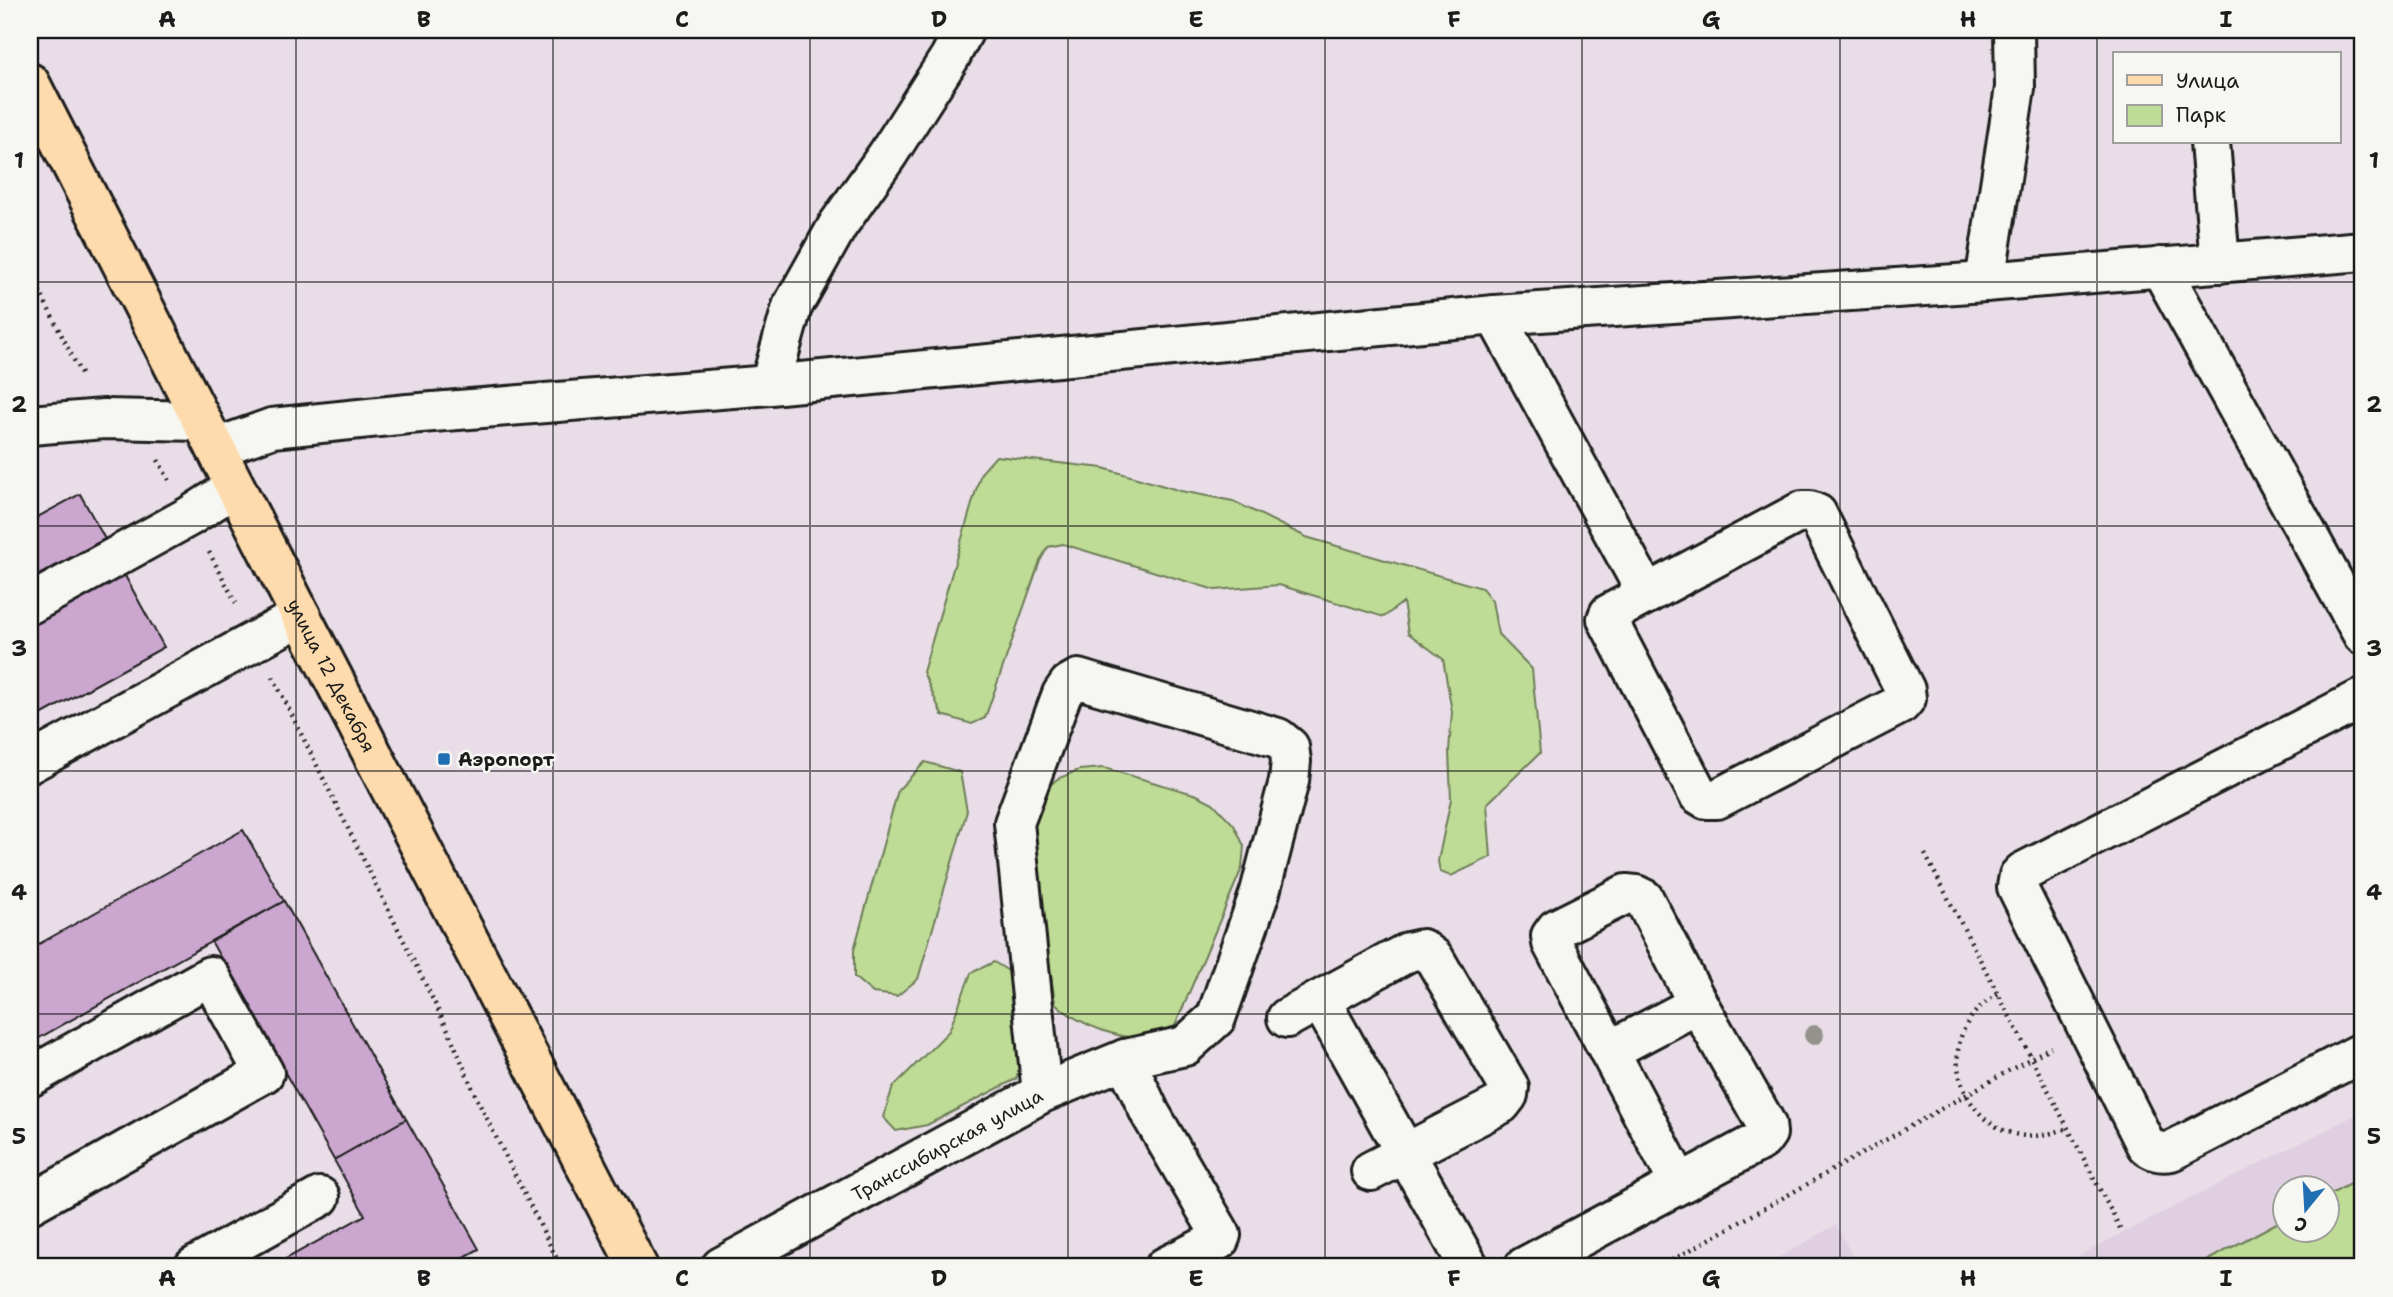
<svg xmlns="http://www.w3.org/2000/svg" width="2393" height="1297" font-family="'Shantell Sans',sans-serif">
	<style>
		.built { fill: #e0cee1; fill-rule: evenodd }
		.green { fill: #bedc95; stroke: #6d7c58; stroke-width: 2 }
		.building { fill: #cba7d0; stroke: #1c1c1c; stroke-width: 2 }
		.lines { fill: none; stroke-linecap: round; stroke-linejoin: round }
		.minor-casing { stroke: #1c1c1c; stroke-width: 44 }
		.major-casing { stroke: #1c1c1c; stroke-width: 44 }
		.path { stroke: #1c1c1c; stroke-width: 4.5; stroke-dasharray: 2 5; stroke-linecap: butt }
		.minor { stroke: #f6f6f2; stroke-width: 38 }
		.major { stroke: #fedbac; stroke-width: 38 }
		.tree { fill: #93938c }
		.grid { fill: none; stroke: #1c1c1c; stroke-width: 2; stroke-opacity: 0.55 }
		.poi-dot { fill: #1f6fb2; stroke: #f6f6f2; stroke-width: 2.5 }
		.labels { text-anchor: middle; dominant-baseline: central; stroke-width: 5; stroke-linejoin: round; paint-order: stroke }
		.street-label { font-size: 19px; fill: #1c1c1c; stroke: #f6f6f2 }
		.poi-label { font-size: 19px; font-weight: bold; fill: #1c1c1c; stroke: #f6f6f2; text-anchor: start }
		.neatline { fill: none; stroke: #1c1c1c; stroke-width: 2.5 }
		.grid-label { font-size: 23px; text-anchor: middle; font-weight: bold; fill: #1c1c1c }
	</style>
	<rect width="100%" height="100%" fill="#e9dee8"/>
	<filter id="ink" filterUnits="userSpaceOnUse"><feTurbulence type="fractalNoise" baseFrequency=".0143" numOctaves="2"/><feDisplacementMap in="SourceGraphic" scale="14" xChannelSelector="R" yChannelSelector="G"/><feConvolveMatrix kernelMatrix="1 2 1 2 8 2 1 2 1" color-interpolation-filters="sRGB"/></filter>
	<g filter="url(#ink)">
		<!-- built -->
		<path class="built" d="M2363,1111V1267H2056ZM2284,1188H2326V1230H2284Z
			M1836,1225L1858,1267H1762Z"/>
		<!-- green -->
		<path class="green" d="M996,456L1103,468L1181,491L1233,501L1306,537L1482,588L1492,601L1498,634L1532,669L1540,753L1487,804L1491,857L1451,876L1440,872L1438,861L1451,799L1449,751L1452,712L1443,659L1408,633L1403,602L1384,617L1279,585L1215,590L1063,544L1048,547L1040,561L985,718L972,724L942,715L923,672L981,473Z
			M925,762L960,772L967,811L918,979L897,996L873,993L854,977V950L898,790Z
			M1104,768L1197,795L1213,803L1234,825L1244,846L1242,868L1175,1026C1168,1029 1161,1034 1154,1036C1124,1044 1076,1023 1055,1003L1030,830L1041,793L1057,779L1079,770Z
			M994,962L1010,972L1024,1054L1016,1079L927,1125L896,1131L883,1117L893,1087L949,1031L971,973Z
			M2363,1177V1267H2195L2284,1219V1230H2326L2327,1196Z"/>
		<!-- building -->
		<path class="building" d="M80,494L105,539L30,580V521Z
			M124,574L164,647L30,721V626Z
			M243,830L284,901L30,1043V949Z
			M284,901L406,1119L334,1160L211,941Z
			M406,1119L479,1249L446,1267H271L365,1215L334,1160Z"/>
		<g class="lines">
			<!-- minor casing -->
			<g class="minor-casing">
				<g id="minor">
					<path d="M2210,142L2220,263"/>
					<path d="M2160,267L2363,635"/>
					<path d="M1985,282L2015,88L2014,30"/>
					<path d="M1495,315L1647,594"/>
					<path d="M770,385L792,307L838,225L888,154L950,57L964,30"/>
					<path d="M30,425L104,419L201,421"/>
					<path d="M216,448L272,428L408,414L770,385L1495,315L1985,282L2363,251"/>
					<path d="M1802,511H1810L1817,514L1905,690L1906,698L1901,704L1717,799H1706L1698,794L1607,619L1609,614Z"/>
					<path d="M30,604L190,516L235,487"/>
					<path d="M2363,698L2023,872L2019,876L2017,887L2146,1145C2154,1151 2160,1153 2171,1151L2363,1052"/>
					<path d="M30,763L301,616"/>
					<path d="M1320,1000L1469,1267"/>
					<path d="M1287,1018L1408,952L1422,949L1434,958L1509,1087L1508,1095L1501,1104L1371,1171"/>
					<path d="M1609,1051L1698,1004"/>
					<path d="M1125,1059L1150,1113L1221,1235L1219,1240L1165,1267"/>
					<path d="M30,1077L210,976L264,1073L30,1204"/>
					<path d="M194,1267L320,1197"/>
					<path id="s1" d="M721,1267L1042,1093L1125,1059L1185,1046L1216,1018L1260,892L1289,781L1291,761L1289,747L1278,738L1078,679L1069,684L1062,694L1014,823L1042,1093"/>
					<path d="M1524,1267L1762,1140L1767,1133L1766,1124L1698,1004L1644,899L1636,895L1626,894L1556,929L1551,936L1552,943L1679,1183"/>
				</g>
			</g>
			<!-- major casing -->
			<g class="major-casing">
				<g id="major">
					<path id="s2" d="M30,83L301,616L638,1267"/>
				</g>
			</g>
			<!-- path -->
			<path class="path" d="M30,272L83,378
				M158,460L169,480
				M209,552L236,603
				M273,677L449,1032L477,1099L561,1267
				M1925,854L2121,1230
				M1998,994C1987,1001 1977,1008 1970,1019C1937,1066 1974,1136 2031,1136C2044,1136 2056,1132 2068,1128
				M1660,1267L2051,1047"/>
			<!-- minor -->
			<use href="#minor" class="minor"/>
			<!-- major -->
			<use href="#major" class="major"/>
		</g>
		<!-- trees -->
		<circle class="tree" cx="1814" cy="1035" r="10"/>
	</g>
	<!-- grid -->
	<path class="grid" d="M296,30V1267M553,30V1267M810,30V1267M1068,30V1267M1325,30V1267M1582,30V1267M1840,30V1267M2097,30V1267M30,282H2363M30,526H2363M30,771H2363M30,1014H2363"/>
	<!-- markers -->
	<rect class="poi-dot" x="437" y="752" width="14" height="14" rx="3.5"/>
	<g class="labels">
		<!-- street labels -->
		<g class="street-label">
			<text stroke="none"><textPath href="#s2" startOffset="665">улица 12 Декабря</textPath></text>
			<text stroke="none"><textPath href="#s1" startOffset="257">Транссибирская улица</textPath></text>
		</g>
		<!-- poi labels -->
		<g class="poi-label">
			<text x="458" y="759">Аэропорт</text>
		</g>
	</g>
	<!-- margin -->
	<rect width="2393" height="1297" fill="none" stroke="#f6f6f2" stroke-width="77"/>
	<!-- legend -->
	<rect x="2113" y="52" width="228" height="91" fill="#f6f6f2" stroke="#9f9f9c" stroke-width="2"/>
	<rect x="2127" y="75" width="35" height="10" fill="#fedbac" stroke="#9f9f9c" stroke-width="2"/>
	<text x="2176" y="88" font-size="21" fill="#1c1c1c">Улица</text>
	<rect x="2127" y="105" width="35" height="21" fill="#bedc95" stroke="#9f9f9c" stroke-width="2"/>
	<text x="2176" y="122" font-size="21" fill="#1c1c1c">Парк</text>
	<!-- north arrow -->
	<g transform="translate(2306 1209) rotate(198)"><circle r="33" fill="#f6f6f2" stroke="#9f9f9c" stroke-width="2"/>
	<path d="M0-5L12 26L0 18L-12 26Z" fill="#1f6fb2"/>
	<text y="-10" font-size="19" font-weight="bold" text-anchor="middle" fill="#1c1c1c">С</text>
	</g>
	<rect x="38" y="38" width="2316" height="1220" class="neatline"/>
	<g class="grid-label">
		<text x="167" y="27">A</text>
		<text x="424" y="27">B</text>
		<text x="682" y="27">C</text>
		<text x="939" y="27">D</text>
		<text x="1196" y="27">E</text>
		<text x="1454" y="27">F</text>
		<text x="1711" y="27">G</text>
		<text x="1968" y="27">H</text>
		<text x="2226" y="27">I</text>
		<text x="19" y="168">1</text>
		<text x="2374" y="168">1</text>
		<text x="19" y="412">2</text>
		<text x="2374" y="412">2</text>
		<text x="19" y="656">3</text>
		<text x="2374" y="656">3</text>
		<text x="19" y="900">4</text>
		<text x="2374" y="900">4</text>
		<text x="19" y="1144">5</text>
		<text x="2374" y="1144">5</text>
		<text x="167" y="1286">A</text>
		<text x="424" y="1286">B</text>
		<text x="682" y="1286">C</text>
		<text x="939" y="1286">D</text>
		<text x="1196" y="1286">E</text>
		<text x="1454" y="1286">F</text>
		<text x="1711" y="1286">G</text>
		<text x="1968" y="1286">H</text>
		<text x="2226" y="1286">I</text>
	</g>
</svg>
